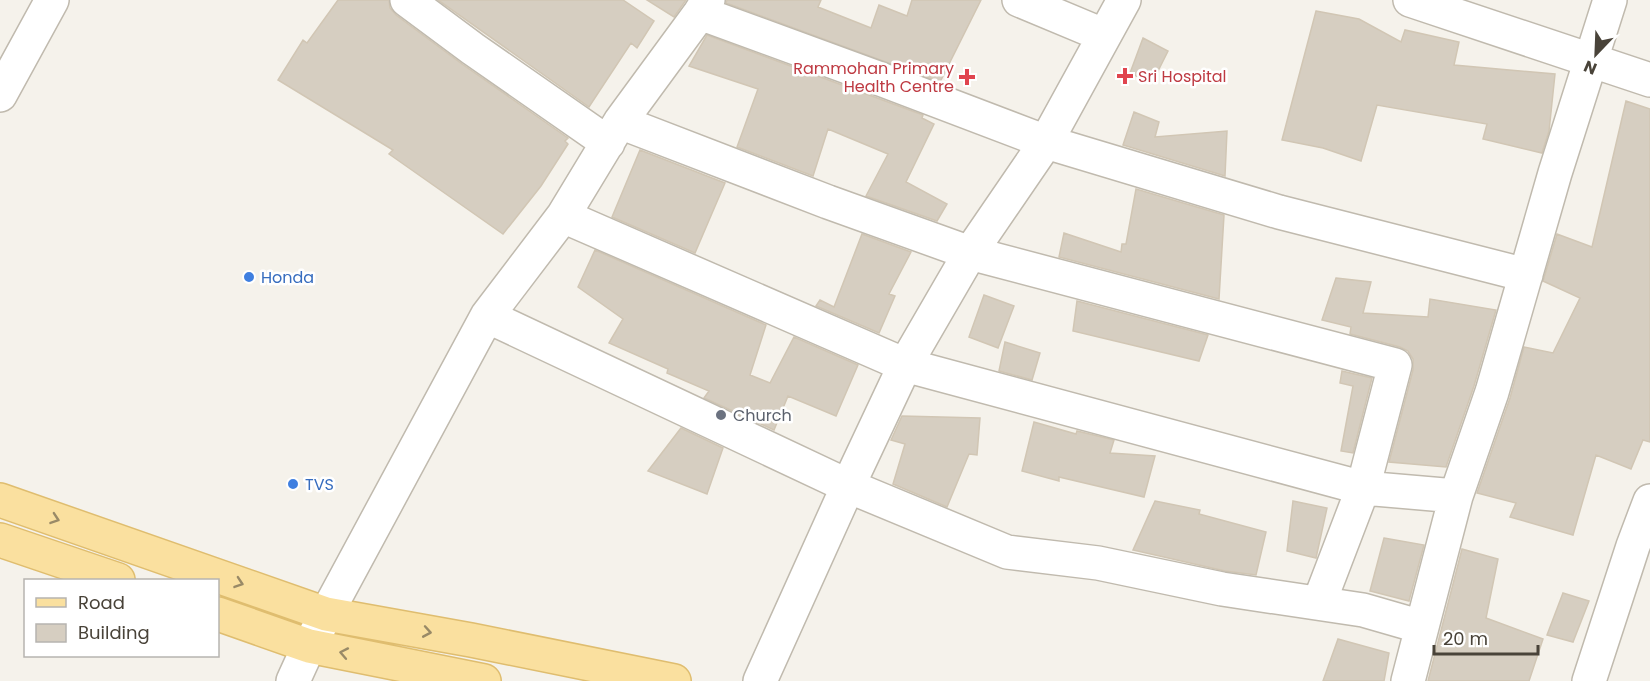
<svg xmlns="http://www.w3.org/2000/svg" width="1650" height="681" font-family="Poppins,sans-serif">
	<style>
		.building { fill: #d6cec1; stroke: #d1c6b4; stroke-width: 1.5 }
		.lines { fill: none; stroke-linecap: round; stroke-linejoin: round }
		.minor-casing { stroke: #c0baae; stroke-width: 36 }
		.major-casing { stroke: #dfbd6f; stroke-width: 36 }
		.minor { stroke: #fff; stroke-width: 33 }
		.major { stroke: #fae09f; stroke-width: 33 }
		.oneway { stroke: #998a67 }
		.health-dot { fill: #e0444e; stroke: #fff; stroke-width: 2 }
		.shop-dot { fill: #3f7fe0; stroke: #fff; stroke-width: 2 }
		.worship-dot { fill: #6b7280; stroke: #fff; stroke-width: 2 }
		.labels { text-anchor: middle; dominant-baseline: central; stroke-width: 5; stroke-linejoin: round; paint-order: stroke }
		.health-label { font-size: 16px; fill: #be3a42; stroke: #fff; text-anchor: end }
		.shop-label { font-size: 16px; fill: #366cbe; stroke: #fff; text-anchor: start }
		.worship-label { font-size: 16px; fill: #5b616d; stroke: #fff; text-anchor: start }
	</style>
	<rect width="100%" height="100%" fill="#f5f2eb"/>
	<!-- building -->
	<path class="building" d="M338,0H389L390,8L396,15L462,64L568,138L565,141L568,144L541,186L503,234L389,154L393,150L278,80L303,40L307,43Z
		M438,0H623L654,21L637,48L631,43L589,107Z
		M647,0H686L674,17Z
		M727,0H821L818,7L871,28L879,5L907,16L912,0H981L940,82L726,3Z
		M1316,11L1359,19L1401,42L1405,30L1459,42L1454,65L1555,74L1549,131L1542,153L1483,139L1487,124L1377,105L1361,161L1323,148L1282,140Z
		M707,35L923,115L922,118L934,124L906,182L947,204L937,221L866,196L888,154L828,129L813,176L737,147L758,89L689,66Z
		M1143,38L1168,51L1152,83L1130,73Z
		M1626,101L1650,109V442L1643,440L1631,469L1596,455L1573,535L1510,517L1516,503L1477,493L1510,398L1524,347L1553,353L1580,298L1543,281L1557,234L1592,247Z
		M1134,112L1159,122L1155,137L1227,131L1225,176L1123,145Z
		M640,150L725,183L695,253L612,217Z
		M1136,189L1224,215L1219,299L1059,257L1064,233L1121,252L1122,244H1126Z
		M862,234L911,252L889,294L895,296L879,333L816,306L820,300L834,307Z
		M595,250L766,325L750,375L770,383L794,337L858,365L836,416L788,396L774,430L704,398L709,391L667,373L668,369L609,343L623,319L578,287Z
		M1336,278L1371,282L1363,313L1428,317L1430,299L1496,310L1474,386L1446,467L1389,462L1413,370V359L1408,351L1400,347L1350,334L1351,327L1322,320Z
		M984,295L1014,306L998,348L969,337Z
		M1077,301L1208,335L1199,361L1073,331Z
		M1005,342L1040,353L1032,380L999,371Z
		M1342,371L1372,378L1353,453L1341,451L1353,386L1340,383Z
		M902,416L980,418L977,455L969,454L947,507L893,484L905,444L891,440Z
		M1034,422L1076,434L1077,431L1114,440L1110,453L1155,456L1144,497L1059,477V481L1022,471Z
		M681,428L723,448L707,494L648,471Z
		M1155,501L1200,510L1199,514L1266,532L1256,575L1225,571L1133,550Z
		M1293,501L1327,508L1316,558L1287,551Z
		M1384,538L1424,545L1409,601L1370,591Z
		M1462,549L1498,559L1486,618L1543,639L1529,681H1428Z
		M1563,593L1589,601L1573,642L1547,635Z
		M1338,639L1389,653L1384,681H1323Z"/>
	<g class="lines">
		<!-- minor casing -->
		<g class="minor-casing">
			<path id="minor" d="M407,0L473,49L608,143
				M1019,0L1103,35
				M1410,0L1650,80
				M700,13L875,77L1046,142L1279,212L1526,275
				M0,95L52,0
				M620,122L828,202L970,253L1395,365L1363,488L1319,603
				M563,216L905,365L1363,488L1456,496
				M487,316L848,486L1007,552L1098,563L1222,589L1363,610L1422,627
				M293,681L309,646L487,316L563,216L620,122L700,13L708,0
				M760,681L848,486L905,365L970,253L1046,142L1124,0
				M1408,681L1456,496L1492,392L1555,173L1610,0
				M1589,681L1633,546L1650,501"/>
		</g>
		<!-- major casing -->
		<g class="major-casing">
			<path id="major" d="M0,500L326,614L471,640L674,681
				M0,540L118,580
				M218,614L309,646L484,681"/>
		</g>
		<!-- minor -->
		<use href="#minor" class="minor"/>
		<!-- major -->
		<use href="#major" class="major"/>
	</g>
	<!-- one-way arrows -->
	<defs><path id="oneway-chevron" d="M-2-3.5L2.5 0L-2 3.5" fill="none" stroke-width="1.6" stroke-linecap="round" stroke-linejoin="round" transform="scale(1.5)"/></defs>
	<g class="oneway">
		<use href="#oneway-chevron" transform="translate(55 519) rotate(19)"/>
		<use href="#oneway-chevron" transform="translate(239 583) rotate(19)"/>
		<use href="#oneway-chevron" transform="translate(427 632) rotate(10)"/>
		<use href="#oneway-chevron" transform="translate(344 653) rotate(-169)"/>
	</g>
	<!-- markers -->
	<g class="health-dot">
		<path d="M1122 67h6v6h6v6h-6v6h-6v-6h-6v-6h6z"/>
		<path d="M964 68h6v6h6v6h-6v6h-6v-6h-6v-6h6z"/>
	</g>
	<g class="shop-dot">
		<circle cx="249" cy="277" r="6"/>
		<circle cx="293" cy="484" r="6"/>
	</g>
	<circle class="worship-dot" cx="721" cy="415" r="6"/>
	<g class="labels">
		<!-- health labels -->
		<g class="health-label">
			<text x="954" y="68">Rammohan Primary<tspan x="954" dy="18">Health Centre</tspan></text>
			<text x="1138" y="76" text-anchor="start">Sri Hospital</text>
		</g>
		<!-- shop labels -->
		<g class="shop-label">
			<text x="261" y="277">Honda</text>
			<text x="305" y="484">TVS</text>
		</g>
		<!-- worship labels -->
		<g class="worship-label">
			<text x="733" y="415">Church</text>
		</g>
	</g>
	<!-- legend -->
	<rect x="24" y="579" width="195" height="78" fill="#ffffff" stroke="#b6b4b0" stroke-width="1.5"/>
	<rect x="36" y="598" width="30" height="9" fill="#fae09f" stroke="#b6b4b0" stroke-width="1.5"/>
	<text x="78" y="609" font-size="18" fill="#494339">Road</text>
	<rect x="36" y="624" width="30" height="18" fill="#d6cec1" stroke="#b6b4b0" stroke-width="1.5"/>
	<text x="78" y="639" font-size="18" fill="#494339">Building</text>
	<!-- north arrow -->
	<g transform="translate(1596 54) rotate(203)" stroke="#ffffff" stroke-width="4.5" paint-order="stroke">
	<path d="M0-4.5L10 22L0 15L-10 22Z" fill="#494339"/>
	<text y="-9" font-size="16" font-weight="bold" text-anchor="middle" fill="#494339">N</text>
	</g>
	<!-- scale -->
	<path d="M1434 645v9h104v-9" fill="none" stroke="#494339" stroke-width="3"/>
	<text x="1443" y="645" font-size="18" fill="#494339" stroke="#ffffff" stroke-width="4.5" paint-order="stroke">20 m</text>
</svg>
